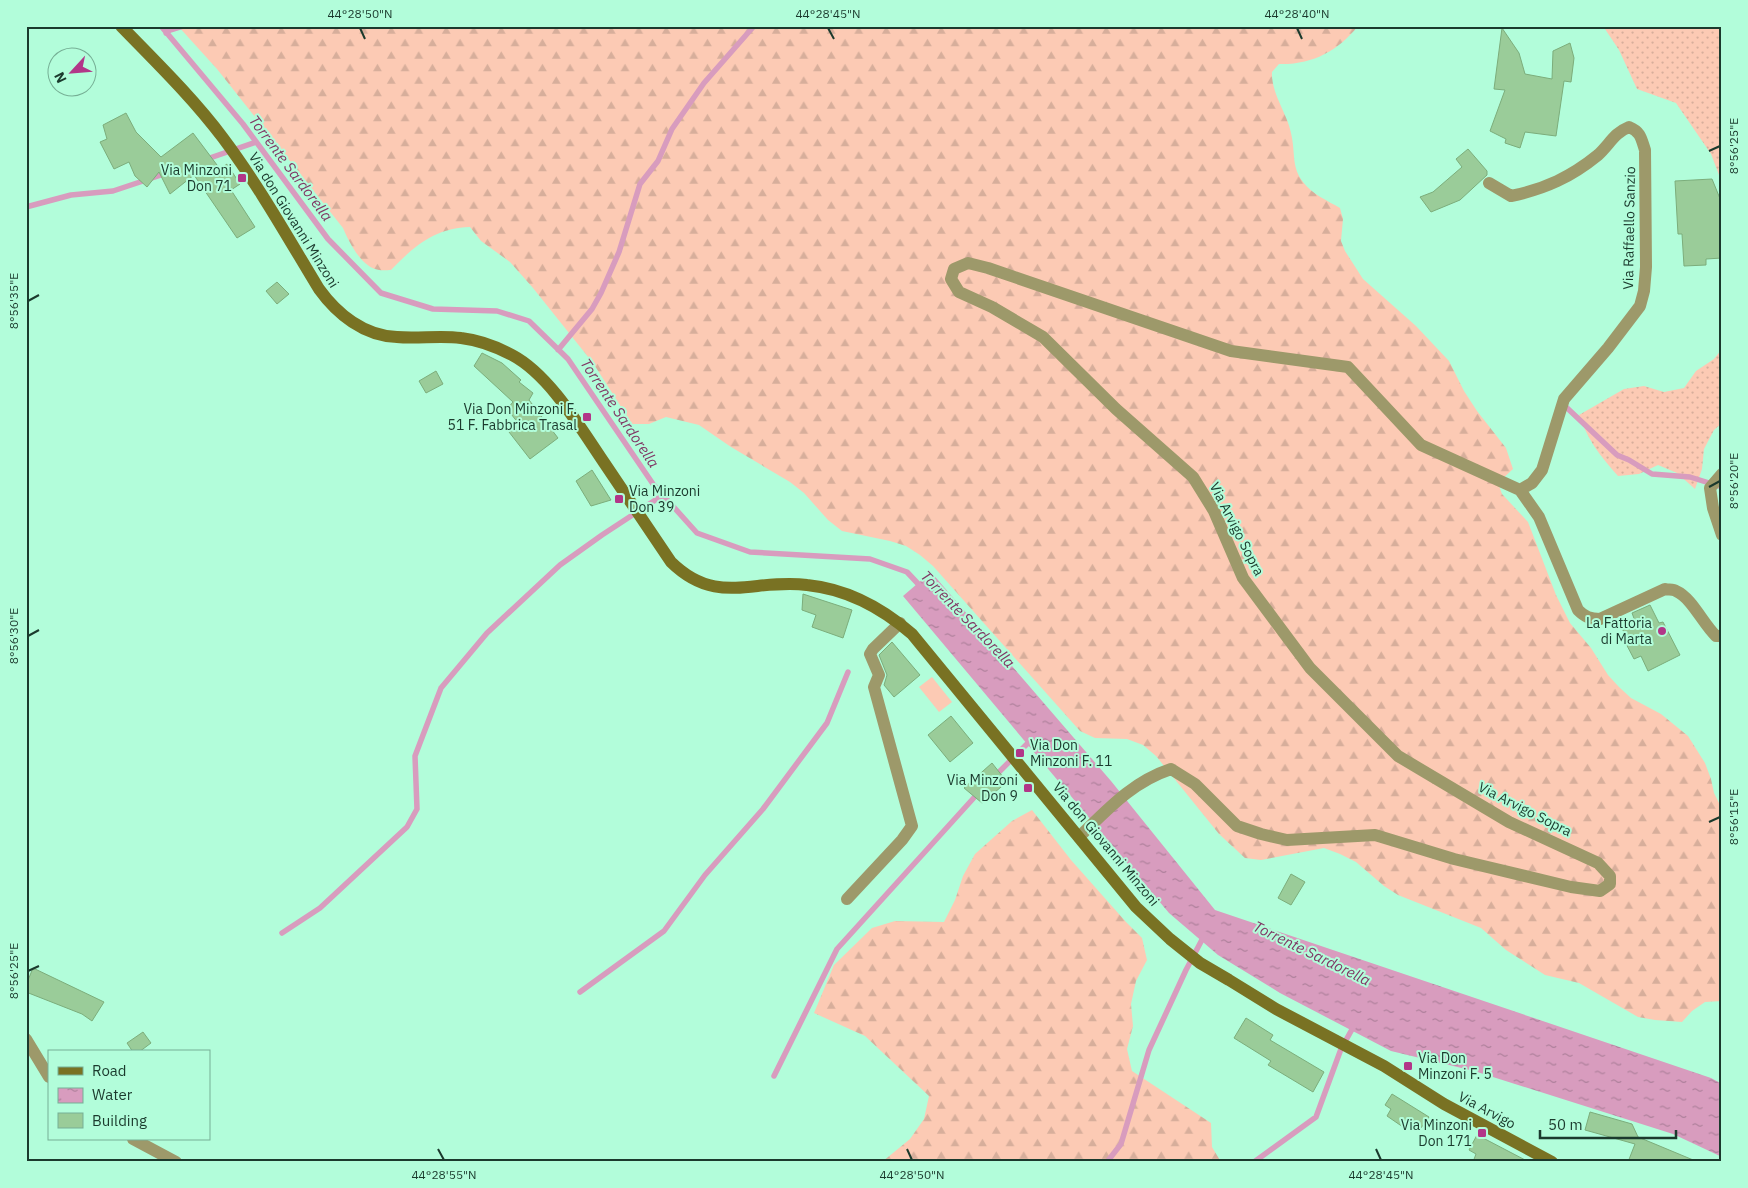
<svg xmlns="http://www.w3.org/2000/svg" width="1748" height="1188" font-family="'IBM Plex Sans',sans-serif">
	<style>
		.grass { fill: url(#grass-dots) }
		.forest { fill: url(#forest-firs) }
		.pitch { fill: #fccab4 }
		.water { fill: url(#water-ripples) }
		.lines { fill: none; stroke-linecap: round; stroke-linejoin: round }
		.stream { stroke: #d89cbe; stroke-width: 5.5 }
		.building { fill: #9acc99; stroke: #7cad7b }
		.minor { stroke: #9d996a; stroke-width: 12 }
		.tertiary { stroke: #9d996a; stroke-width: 12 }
		.secondary { stroke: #797223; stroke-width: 12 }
		.ticks { fill: none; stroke: #1b3a2d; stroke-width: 2 }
		.poi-dot { fill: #b23688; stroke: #b2fdda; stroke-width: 2 }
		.labels { text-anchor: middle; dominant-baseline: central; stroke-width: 4; stroke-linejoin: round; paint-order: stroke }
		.poi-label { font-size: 14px; fill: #1b3a2d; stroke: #b2fdda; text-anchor: end }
		.street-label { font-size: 14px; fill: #1b3a2d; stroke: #b2fdda }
		.water-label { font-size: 15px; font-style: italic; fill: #803865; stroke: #b2fdda }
		.neatline { fill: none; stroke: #1b3a2d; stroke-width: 2 }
		.ticks-label { font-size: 12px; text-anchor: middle; fill: #1b3a2d }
	</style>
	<defs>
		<pattern id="grass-dots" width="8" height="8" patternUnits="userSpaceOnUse" patternTransform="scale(1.25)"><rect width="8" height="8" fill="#fccab4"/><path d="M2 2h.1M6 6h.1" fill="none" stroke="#d7ae9b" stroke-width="1.8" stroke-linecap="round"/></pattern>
		<pattern id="forest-firs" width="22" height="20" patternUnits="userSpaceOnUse" patternTransform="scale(1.25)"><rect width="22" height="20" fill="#fccab4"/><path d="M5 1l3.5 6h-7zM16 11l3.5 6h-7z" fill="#d7ae9b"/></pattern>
		<pattern id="water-ripples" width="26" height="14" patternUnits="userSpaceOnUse" patternTransform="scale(1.25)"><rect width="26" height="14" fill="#d89cbe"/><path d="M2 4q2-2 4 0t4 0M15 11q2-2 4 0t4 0" fill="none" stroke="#ae809b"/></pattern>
	</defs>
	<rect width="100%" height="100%" fill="#b2fdda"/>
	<!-- grass -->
	<path class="grass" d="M1603,26H1722V183L1711,154L1676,103L1637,89L1619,50Z
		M1722,349V423L1714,430L1704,449L1702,469L1695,489L1677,473L1658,465L1639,474L1618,476C1599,454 1589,442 1579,415L1624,389L1644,386L1664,392L1684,388L1696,371L1714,359Z"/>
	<!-- forest -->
	<path class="forest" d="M178,26H1358C1338,51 1312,65 1279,64L1272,72C1271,95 1289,115 1292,138C1295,154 1292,168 1303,182C1312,194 1328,201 1340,208L1343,219L1341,241L1345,251L1363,279L1416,326L1449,361L1464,391L1477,411L1506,448L1513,469L1498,483L1502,494L1528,522L1556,595L1570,623L1591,648L1608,675L1619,687L1631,698L1661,714L1688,736L1705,763L1711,779L1714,793L1722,809V1001L1705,1002L1692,1011L1682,1022L1655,1020L1638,1017L1579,983L1545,975L1506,950L1481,928L1398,895L1384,886L1356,862L1340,854L1324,848L1261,860L1245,858L1219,834L1156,756L1143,745L1127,739L1095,738L1080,731L933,566L920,555L906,546L890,541L842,531L828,520L804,493L790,482L731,447L699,425L666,417L649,424H632L593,363L533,288L510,262L481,241L470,227C435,228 414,246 391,270C387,270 380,271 375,269C360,264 349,242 343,228L217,69Z
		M1032,810L1071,860L1126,922L1142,938L1147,960L1136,981L1131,1004L1133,1026L1127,1049L1132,1071L1211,1123L1212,1147L1221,1162H882L910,1139L924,1119L929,1096L865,1036L814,1013L834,965L872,928L895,921L944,922L955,900L963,876L975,854L1012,821Z"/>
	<!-- pitch -->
	<path class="pitch" d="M932,677L952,702L939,712L919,687Z"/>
	<!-- water -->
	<path class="water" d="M931,572L1111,781L1215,910L1711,1078L1722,1084V1157L1673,1134L1474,1071L1391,1051L1280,993L1218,955L1169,913L903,596Z"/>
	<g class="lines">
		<!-- stream -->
		<path class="stream" d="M161,26L243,124L328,239L381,293L433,309L497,311L529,321L568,359L653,484L697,533L750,552L870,559L907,572L922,588
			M166,33L170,30L183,26
			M204,160L256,142
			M26,207L71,195L113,191L167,173
			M558,350L592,309L601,293L619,252L640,184L658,161L672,129L704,83L754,26
			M1566,407L1617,455L1629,460L1652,474L1690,477L1722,487
			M995,776L1031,740
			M282,933L320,908L407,827L417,809L415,756L441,688L487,633L560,565L602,535L663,495
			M580,992L664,931L705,875L763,809L827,723L848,672
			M774,1076L837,949L980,791
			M1107,1162L1121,1144L1149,1050L1186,970L1205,934
			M1254,1162L1316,1117L1341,1049L1355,1024"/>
	</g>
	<!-- building -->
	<path class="building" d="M1502,28L1519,53L1525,74L1552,79L1553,51L1570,43L1574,58L1571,82L1564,81L1556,136L1525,132L1520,148L1505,143L1506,139L1490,131L1505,90L1494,89Z
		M126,113L136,132L161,157L193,133L220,169L227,164L240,184L231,190L255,227L237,238L194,175L170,194L159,172L147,187L135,176L129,162L114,169L100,142L107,139L103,125Z
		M1468,149L1487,171V175L1460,200L1431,212L1420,197L1433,192L1462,167L1456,159Z
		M1712,179L1721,201L1722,258L1706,259V265L1684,266L1682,234H1678L1675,181Z
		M277,282L289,294L277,304L266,291Z
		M482,353L502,363L521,380L519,382L533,393L529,400L558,438L530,459L509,432L519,424L507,409L513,402L474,366Z
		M436,371L443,384L426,393L419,381Z
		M592,470L611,500L591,506L576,481Z
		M803,594L852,610L843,638L812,627L816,615L802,610Z
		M1650,605L1659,623L1663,622L1680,655L1648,671L1641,656L1634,659L1623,638L1626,637L1622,628L1635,621L1632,613Z
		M892,642L920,675L894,697L884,685L887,675L879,655Z
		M951,716L973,743L950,762L928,735Z
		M992,763L1007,782L982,803L964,788Z
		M1291,874L1305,882L1291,905L1278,898Z
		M33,968L104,1002L92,1021L82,1014L26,992V985Z
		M1246,1018L1273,1035L1270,1040L1324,1072L1313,1092L1268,1065L1271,1061L1234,1038Z
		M143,1032L151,1043L139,1052H133L127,1043Z
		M1392,1094L1429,1117L1421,1128L1408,1120L1403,1127L1387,1116L1391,1109L1385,1105Z
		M1590,1112L1632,1124L1638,1137L1698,1162H1628L1635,1144L1585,1130Z
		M1477,1135L1485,1139L1529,1162H1473L1476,1154L1469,1150Z"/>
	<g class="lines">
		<!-- minor -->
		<path class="minor" d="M1489,183L1511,196C1545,189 1571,177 1598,155C1610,144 1614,133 1629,127C1641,132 1641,138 1645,150L1646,267L1644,291L1640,306L1608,348L1564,399L1542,470L1532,483L1520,490
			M1722,474L1710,488L1713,508L1722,535
			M1520,490L1539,517L1578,610C1585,617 1590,619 1600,619L1665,589C1668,590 1673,589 1676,591C1692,598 1703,624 1716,636H1722
			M1079,837C1108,809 1132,782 1171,769L1195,784L1237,826L1261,834L1287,840L1375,835L1454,859L1571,887L1600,891L1610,884V876L1598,863L1509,822L1398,756L1310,668L1243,578L1214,511L1193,477L1116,409L1043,337L992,307L959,292L951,279L954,269L968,263L988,268L1231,351L1348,367L1421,445L1520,490
			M847,899L902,840L912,826L874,687L879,675L870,654L873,649L900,623"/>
		<!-- tertiary -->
		<path class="tertiary" d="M26,1039L49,1077
			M133,1139L176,1162"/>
		<!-- secondary -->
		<path class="secondary" d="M121,26C156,62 193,98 223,138C259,186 288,238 319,289C337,314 364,336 397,337C418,339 440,335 461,338C478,340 497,347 512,355C550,375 581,429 605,464C627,497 649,529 671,562C717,607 753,578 807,585C847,589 882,608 912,634L1136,907L1170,939L1200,963L1229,980L1276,1009L1384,1066L1444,1104L1552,1162"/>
	</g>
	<!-- ticks -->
	<path class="ticks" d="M360,28L365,39M828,28L834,39M1297,28L1302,39M1709,151L1720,146M28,301L39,295M1709,487L1720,481M28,636L39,630M1709,822L1720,817M28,971L39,966M438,1149L444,1160M907,1149L912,1160M1376,1149L1381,1160"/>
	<!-- markers -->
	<g class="poi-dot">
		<rect x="237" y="173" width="10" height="10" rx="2.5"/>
		<rect x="582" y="412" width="10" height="10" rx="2.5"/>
		<rect x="614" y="494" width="10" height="10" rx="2.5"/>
		<circle cx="1662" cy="631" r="5"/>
		<rect x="1015" y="748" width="10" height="10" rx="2.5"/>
		<rect x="1023" y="783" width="10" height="10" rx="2.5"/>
		<rect x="1403" y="1061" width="10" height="10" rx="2.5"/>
		<rect x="1477" y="1128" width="10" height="10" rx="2.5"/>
	</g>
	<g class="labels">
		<!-- poi labels -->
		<g class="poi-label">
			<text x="232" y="170">Via Minzoni<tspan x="232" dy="16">Don 71</tspan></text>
			<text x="577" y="409">Via Don Minzoni F.<tspan x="577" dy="16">51 F. Fabbrica Trasal</tspan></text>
			<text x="629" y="491" text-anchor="start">Via Minzoni<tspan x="629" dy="16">Don 39</tspan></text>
			<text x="1652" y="623">La Fattoria<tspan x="1652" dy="16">di Marta</tspan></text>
			<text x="1030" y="745" text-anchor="start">Via Don<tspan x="1030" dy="16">Minzoni F. 11</tspan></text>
			<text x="1018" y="780">Via Minzoni<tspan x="1018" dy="16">Don 9</tspan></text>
			<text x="1418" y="1058" text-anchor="start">Via Don<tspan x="1418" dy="16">Minzoni F. 5</tspan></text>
			<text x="1472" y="1125">Via Minzoni<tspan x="1472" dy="16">Don 171</tspan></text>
		</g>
		<!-- street labels -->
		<g class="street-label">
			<text transform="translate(294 220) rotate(58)">Via don Giovanni Minzoni</text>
			<text transform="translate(1629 228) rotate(-89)">Via Raffaello Sanzio</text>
			<text transform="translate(1237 529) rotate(63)">Via Arvigo Sopra</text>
			<text transform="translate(1525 809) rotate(27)">Via Arvigo Sopra</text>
			<text transform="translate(1106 844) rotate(50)">Via don Giovanni Minzoni</text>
			<text transform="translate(1487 1110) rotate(28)">Via Arvigo</text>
		</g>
		<!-- water labels -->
		<g class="water-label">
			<text transform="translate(291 168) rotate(53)">Torrente Sardorella</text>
			<text transform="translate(620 413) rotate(56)">Torrente Sardorella</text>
			<text transform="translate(968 619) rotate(46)">Torrente Sardorella</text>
			<text transform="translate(1312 953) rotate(26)">Torrente Sardorella</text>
		</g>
	</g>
	<!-- border -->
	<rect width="1748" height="1188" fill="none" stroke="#b2fdda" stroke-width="55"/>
	<!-- legend -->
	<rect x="48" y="1050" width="162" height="90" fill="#b2fdda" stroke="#76af95"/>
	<rect x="58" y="1067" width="25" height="8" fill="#797223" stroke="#76af95"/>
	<text x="92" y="1076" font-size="15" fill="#1b3a2d">Road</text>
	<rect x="58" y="1088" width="25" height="15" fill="url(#water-ripples)" stroke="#76af95"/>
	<text x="92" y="1100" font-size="15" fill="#1b3a2d">Water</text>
	<rect x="58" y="1113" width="25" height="15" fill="#9acc99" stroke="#76af95"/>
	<text x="92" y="1126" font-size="15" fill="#1b3a2d">Building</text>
	<!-- north arrow -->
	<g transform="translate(72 72) rotate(244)"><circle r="24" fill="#b2fdda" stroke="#76af95"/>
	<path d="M0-4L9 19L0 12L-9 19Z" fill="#b23688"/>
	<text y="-8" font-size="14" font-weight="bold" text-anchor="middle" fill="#1b3a2d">N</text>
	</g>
	<!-- scale -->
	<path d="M1540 1130v8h136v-8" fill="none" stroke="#1b3a2d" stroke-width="2.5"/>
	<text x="1548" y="1130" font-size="15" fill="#1b3a2d" stroke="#b2fdda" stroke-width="4" paint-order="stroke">50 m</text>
	<rect x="28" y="28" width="1692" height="1132" class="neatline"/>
	<g class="ticks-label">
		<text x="360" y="18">44°28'50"N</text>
		<text x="828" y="18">44°28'45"N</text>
		<text x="1297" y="18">44°28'40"N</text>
		<text transform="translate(1734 146) rotate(-90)" y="4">8°56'25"E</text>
		<text transform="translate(14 301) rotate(-90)" y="4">8°56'35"E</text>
		<text transform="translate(1734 481) rotate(-90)" y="4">8°56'20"E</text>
		<text transform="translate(14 636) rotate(-90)" y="4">8°56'30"E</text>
		<text transform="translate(1734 817) rotate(-90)" y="4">8°56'15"E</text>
		<text transform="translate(14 971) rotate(-90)" y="4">8°56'25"E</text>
		<text x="444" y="1179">44°28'55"N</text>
		<text x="912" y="1179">44°28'50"N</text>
		<text x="1381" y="1179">44°28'45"N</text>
	</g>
</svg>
